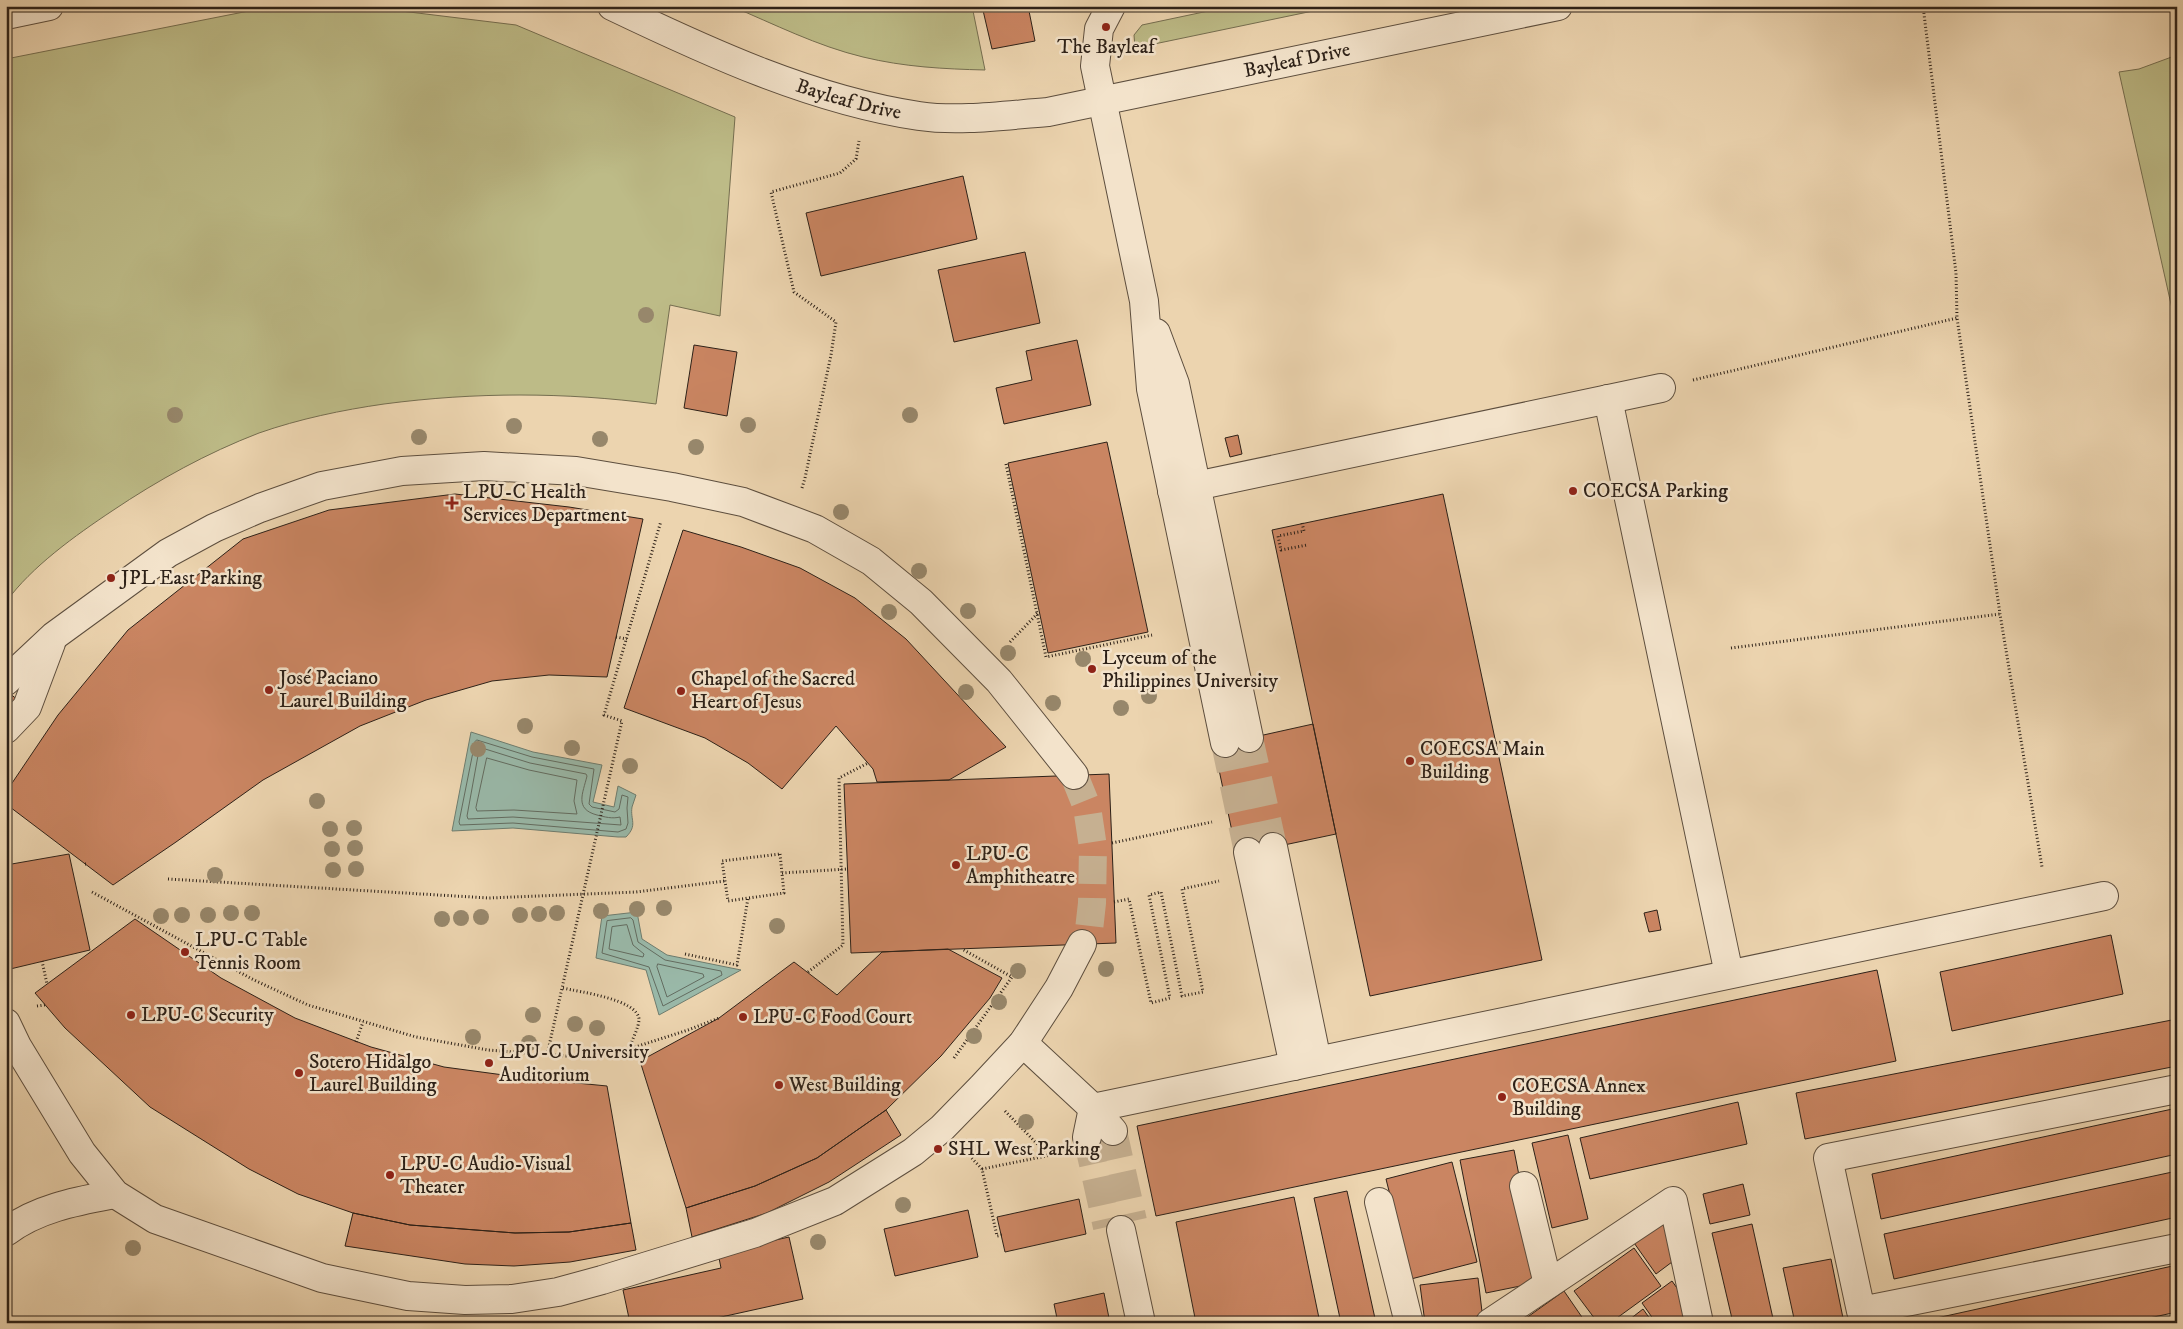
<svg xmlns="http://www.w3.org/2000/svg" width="2183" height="1329" font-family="'IM FELL DW Pica',serif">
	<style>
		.green { fill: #bdbb87; stroke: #756e50 }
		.water { fill: #99b8a8; stroke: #6e7c6e }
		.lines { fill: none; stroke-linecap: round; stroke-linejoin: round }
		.shore { stroke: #636c60; stroke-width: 1 }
		.building { fill: #ca8562; stroke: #2d2118 }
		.minor-tunnel { stroke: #c6b091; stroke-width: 28; stroke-dasharray: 28 14; stroke-linecap: butt }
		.minor-casing { stroke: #5d4e3e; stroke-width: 30 }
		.path { stroke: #2d2118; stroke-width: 3; stroke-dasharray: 1 2.5; stroke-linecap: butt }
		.minor { stroke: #f3e3cb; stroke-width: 28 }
		.tree { fill: #97876b }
		.poi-dot { fill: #8f2418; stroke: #f3e3cb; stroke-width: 2 }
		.labels { text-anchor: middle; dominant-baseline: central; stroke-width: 5; stroke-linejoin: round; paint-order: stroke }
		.poi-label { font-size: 20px; fill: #2d2118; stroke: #f3e3cb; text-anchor: start }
		.street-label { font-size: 20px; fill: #2d2118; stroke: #f3e3cb }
	</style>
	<rect width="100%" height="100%" fill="#ecd4af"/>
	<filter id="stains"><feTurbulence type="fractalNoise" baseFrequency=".004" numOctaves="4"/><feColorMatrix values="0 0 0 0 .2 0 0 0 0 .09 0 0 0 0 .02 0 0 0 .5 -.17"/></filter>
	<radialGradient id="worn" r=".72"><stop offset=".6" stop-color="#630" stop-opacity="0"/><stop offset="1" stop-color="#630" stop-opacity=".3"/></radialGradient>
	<!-- green -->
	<path class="green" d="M274,6H360L516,25L735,117L720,316L670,305L656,404C565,392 475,392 384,404C342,410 299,419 259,433C207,453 158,480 112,511C76,535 31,567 6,602V59Z
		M731,6H972L985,70C944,69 904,67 863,57C817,46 774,24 731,6Z
		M1232,6H1337L1135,48L1134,35L1142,25Z
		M2177,55V331L2119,72L2139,69Z"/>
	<!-- water -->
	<path class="water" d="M471,732L533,752L602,765L593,802L614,807L618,786L636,795C635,799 633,803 632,807C630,820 638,825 626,837H618L513,828L452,831Z
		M637,912L642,939L667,955L741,970L659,1015L646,970L596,958L602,916Z"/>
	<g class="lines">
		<!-- shore -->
		<path class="shore" d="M477,740L532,757L594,769L589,804L592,807L615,812L619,809L622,795L628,797L627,808L628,823L626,829L618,832L513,823L460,825L459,822L475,742Z
			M482,748L530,763L586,774L587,776C583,793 574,809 597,815C605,817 612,819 620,817L621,825L513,817L468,819L467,816L479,750Z
			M487,758L529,770L577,780L574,801L577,814L514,810L477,811L476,808Z
			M631,918L633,920L638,942L665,960L721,971L722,975L663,1006L649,967L602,953L607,921Z
			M627,925L633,945L644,954L643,957L609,949L612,927Z
			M658,964L703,974L704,977L667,997L657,967Z"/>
	</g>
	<!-- building -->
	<path class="building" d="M982,6H1028L1035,41L992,49Z
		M963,176L977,239L821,276L806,213Z
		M1025,252L1040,323L954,342L938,270Z
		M1077,340L1091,405L1004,424L996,388L1032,380L1026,351Z
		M694,345L737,352L727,416L684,408Z
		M1238,435L1242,454L1230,457L1225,438Z
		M1107,442L1148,632L1048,653L1008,463Z
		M455,494L569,507L643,519L607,677L549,675L492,681L426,700L360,726L263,780L176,842L113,885L6,804V792L58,715L128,630L243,539L329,510Z
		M1443,494L1542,960L1370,996L1272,530Z
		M683,530L741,547L800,568L855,598L906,639L1006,747L949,780L877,782L873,769L836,726L782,789L748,763L705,738L624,708Z
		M9,693L18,700L6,714V695Z
		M1313,724L1336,834L1237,855L1214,746Z
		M1109,774L1116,943L851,953L844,784Z
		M69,854L90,950L6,970V865Z
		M1657,910L1661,930L1649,932L1644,913Z
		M135,919L221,978L295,1018L371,1047L444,1067L526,1078L607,1086L631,1223L569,1232L515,1233L410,1225L353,1213L298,1194L249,1169L150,1107L65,1028L35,993Z
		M2111,935L2123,994L1952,1031L1940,972Z
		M948,949L1002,978L990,998L941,1056L886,1110L817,1158L755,1186L686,1208L640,1061L719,1018L794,962L837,995L882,952Z
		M1877,970L1896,1061L1156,1216L1137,1126Z
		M2177,1019V1066L1805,1139L1796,1093Z
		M1738,1102L1747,1144L1590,1179L1580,1138Z
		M2177,1108V1154L1881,1219L1872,1174Z
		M886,1110L901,1135L829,1182L767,1213L692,1237L686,1208L755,1186L817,1158Z
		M1568,1135L1588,1219L1552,1228L1532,1143Z
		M1514,1150L1540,1282L1486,1293L1460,1160Z
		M1452,1162L1477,1262L1411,1279L1386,1179Z
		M2177,1171V1217L1894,1279L1884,1234Z
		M1743,1184L1750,1215L1710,1224L1703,1194Z
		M1347,1191L1376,1323H1341L1314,1198Z
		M1294,1197L1320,1323H1196L1176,1222Z
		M1079,1199L1086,1234L1005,1252L997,1217Z
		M968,1210L978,1257L895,1276L884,1229Z
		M353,1213L410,1225L515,1233L569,1232L631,1223L636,1250L570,1262L514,1266L465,1264L345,1246Z
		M1660,1220L1684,1253L1656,1274L1632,1240Z
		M1752,1224L1774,1323H1733L1712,1233Z
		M789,1237L803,1299L694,1323H630L623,1290L721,1268L718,1253Z
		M1634,1248L1661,1286L1610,1323H1598L1574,1291Z
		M1831,1259L1843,1318L1820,1323H1795L1783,1268Z
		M2177,1265V1312L2126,1323H1914Z
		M1478,1278L1483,1320L1460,1323H1425L1420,1285Z
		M1672,1281L1696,1315L1685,1323H1656L1642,1303Z
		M1564,1291L1586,1323H1524L1522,1321Z
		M1104,1293L1110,1323H1058L1054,1304Z
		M1643,1309L1653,1323H1625Z
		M591,1318L592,1323H569Z"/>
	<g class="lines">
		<!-- minor-tunnel -->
		<path class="minor-tunnel" d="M1249,738L1273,847
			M1225,743L1248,852
			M1074,775L1087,807L1093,847L1092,903L1089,930L1082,944
			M1113,1131L1133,1221
			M1087,1137L1107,1227"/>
		<!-- minor casing -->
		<g class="minor-casing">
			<g id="minor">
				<path id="s1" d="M612,6C708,52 812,100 919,116C960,122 1007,115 1048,112L1558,6"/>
				<path d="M1111,6L1099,29L1095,66L1144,301L1151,389L1225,743"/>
				<path d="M6,15L49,6"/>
				<path d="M1156,333L1175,384L1249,738"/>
				<path d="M1608,399L1729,974"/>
				<path d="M1172,491L1661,388"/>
				<path d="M6,681L54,636L168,553L214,528L260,508L322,486L402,471L484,466L576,471L672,487L743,502L815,529L871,561L921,602L999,681L1074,775"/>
				<path d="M6,729L27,707L51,643"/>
				<path d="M1273,847L1317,1061"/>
				<path d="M1248,852L1294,1066"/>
				<path d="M6,1023L17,1046L82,1153L115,1194L155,1219L322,1278L408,1296L465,1300L512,1299L558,1292L602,1280L755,1233L835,1201L913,1152L942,1128L982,1087L1023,1043L1059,988L1082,944"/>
				<path d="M1023,1043L1093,1108L1113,1131"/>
				<path d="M2177,1089L1828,1158L1861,1311L2177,1248"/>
				<path d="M1093,1108L2104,896"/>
				<path d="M1087,1137L1093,1108"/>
				<path d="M1524,1186L1548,1284"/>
				<path d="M1379,1202L1409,1323"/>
				<path d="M1121,1230L1141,1323"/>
				<path d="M6,1232C37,1208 78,1201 115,1194"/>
				<path d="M1490,1323L1673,1201L1699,1323"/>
			</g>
		</g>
		<!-- path -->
		<path class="path" d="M1923,6L1956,273L1957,318L2000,614L2042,867
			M1693,380L1957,318
			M1006,464L1046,657L1152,635
			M802,488L805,478L831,355L836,322L794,292L771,192L840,173L856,159L859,141
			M1302,523L1304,531L1278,536L1281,550L1307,545
			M616,637L627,639
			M1010,642L1039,612
			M1731,648L2000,614
			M1496,743L1507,741
			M1112,843L1212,822
			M780,854L784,893L728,901L722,861Z
			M85,864H86
			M782,873L847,869
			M168,879L489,898L636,892L725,881
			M92,892L254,980L308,1005L416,1037L488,1050L579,1057L629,1049L688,1030L719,1018
			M1114,902L1129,899L1151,1003L1170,998L1149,895L1161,892L1182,996L1203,992L1182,889L1219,881
			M685,954L737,965L748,898
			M42,961L47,984
			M808,972L843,945L839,778L868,763
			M6,978L9,989
			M563,988C579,992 637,999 639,1019C639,1027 632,1040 629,1049
			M37,1006L45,1005
			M356,1042L363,1022
			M547,1055L622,721L604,715L661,521
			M954,1058L1012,977L962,949
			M1005,1111L1048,1155
			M967,1153L982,1169L997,1236L1002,1235
			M982,1169L1056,1154"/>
		<!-- minor -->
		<use href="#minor" class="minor"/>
	</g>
	<!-- trees -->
	<g class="tree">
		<circle cx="646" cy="315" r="8"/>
		<circle cx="175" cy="415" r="8"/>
		<circle cx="910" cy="415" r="8"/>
		<circle cx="748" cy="425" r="8"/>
		<circle cx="514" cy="426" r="8"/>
		<circle cx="419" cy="437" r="8"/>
		<circle cx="600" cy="439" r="8"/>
		<circle cx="696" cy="447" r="8"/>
		<circle cx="841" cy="512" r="8"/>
		<circle cx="919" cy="571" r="8"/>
		<circle cx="968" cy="611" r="8"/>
		<circle cx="889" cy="612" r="8"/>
		<circle cx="1008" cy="653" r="8"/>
		<circle cx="1083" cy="659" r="8"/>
		<circle cx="966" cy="692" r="8"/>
		<circle cx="1149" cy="696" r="8"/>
		<circle cx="1053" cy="703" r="8"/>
		<circle cx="1121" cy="708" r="8"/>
		<circle cx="525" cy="726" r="8"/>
		<circle cx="572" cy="748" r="8"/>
		<circle cx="478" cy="749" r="8"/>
		<circle cx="630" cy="766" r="8"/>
		<circle cx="317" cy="801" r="8"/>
		<circle cx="354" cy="828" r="8"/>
		<circle cx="330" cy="829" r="8"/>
		<circle cx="355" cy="848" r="8"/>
		<circle cx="332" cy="849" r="8"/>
		<circle cx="356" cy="869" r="8"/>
		<circle cx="333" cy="870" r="8"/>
		<circle cx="215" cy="875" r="8"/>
		<circle cx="664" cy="908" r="8"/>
		<circle cx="637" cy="909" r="8"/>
		<circle cx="601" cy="911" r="8"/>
		<circle cx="231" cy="913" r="8"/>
		<circle cx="252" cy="913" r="8"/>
		<circle cx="557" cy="913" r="8"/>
		<circle cx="539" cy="914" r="8"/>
		<circle cx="182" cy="915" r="8"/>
		<circle cx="208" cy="915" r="8"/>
		<circle cx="520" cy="915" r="8"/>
		<circle cx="161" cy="916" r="8"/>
		<circle cx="481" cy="917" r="8"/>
		<circle cx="461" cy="918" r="8"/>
		<circle cx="442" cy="919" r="8"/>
		<circle cx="777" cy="926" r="8"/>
		<circle cx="1106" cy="969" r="8"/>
		<circle cx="1018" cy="971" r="8"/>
		<circle cx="999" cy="1002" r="8"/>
		<circle cx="533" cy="1015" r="8"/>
		<circle cx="575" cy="1024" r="8"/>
		<circle cx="597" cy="1028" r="8"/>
		<circle cx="974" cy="1036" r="8"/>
		<circle cx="473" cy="1037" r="8"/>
		<circle cx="529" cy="1043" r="8"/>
		<circle cx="1026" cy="1122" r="8"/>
		<circle cx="903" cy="1205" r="8"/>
		<circle cx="818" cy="1242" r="8"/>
		<circle cx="133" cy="1248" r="8"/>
	</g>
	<!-- markers -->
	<g class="poi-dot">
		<circle cx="1106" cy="27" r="5"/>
		<circle cx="1573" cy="491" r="5"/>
		<path d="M449.5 495.5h5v5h5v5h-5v5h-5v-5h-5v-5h5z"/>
		<circle cx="111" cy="578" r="5"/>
		<circle cx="1092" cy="669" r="5"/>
		<circle cx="269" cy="690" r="5"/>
		<circle cx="681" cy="691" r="5"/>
		<circle cx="1410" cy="761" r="5"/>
		<circle cx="956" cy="865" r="5"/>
		<circle cx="185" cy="952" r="5"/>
		<circle cx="131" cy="1015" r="5"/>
		<circle cx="743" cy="1017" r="5"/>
		<circle cx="489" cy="1063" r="5"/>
		<circle cx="299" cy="1073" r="5"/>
		<circle cx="779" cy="1085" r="5"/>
		<circle cx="1502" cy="1097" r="5"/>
		<circle cx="938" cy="1149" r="5"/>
		<circle cx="390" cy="1175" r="5"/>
	</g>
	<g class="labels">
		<!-- poi labels -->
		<g class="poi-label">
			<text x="1106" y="47" text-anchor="middle">The Bayleaf</text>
			<text x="1583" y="491">COECSA Parking</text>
			<text x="463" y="492">LPU-C Health<tspan x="463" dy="23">Services Department</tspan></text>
			<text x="121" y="578">JPL East Parking</text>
			<text x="1102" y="658">Lyceum of the<tspan x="1102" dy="23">Philippines University</tspan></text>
			<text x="279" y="678">José Paciano<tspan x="279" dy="23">Laurel Building</tspan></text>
			<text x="691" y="679">Chapel of the Sacred<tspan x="691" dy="23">Heart of Jesus</tspan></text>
			<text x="1420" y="749">COECSA Main<tspan x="1420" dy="23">Building</tspan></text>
			<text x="966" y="854">LPU-C<tspan x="966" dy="23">Amphitheatre</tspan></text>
			<text x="195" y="940">LPU-C Table<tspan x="195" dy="23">Tennis Room</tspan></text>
			<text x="141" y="1015">LPU-C Security</text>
			<text x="753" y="1017">LPU-C Food Court</text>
			<text x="499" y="1052">LPU-C University<tspan x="499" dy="23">Auditorium</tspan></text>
			<text x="309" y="1062">Sotero Hidalgo<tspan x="309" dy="23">Laurel Building</tspan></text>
			<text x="789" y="1085">West Building</text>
			<text x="1512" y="1086">COECSA Annex<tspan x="1512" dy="23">Building</tspan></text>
			<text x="948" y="1149">SHL West Parking</text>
			<text x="400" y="1164">LPU-C Audio-Visual<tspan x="400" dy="23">Theater</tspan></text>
		</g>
		<!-- street labels -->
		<g class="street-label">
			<text stroke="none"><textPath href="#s1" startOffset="711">Bayleaf Drive</textPath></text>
			<text stroke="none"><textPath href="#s1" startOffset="255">Bayleaf Drive</textPath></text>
		</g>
	</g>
	<!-- margin -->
	<rect width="2183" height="1329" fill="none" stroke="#ecd4af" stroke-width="25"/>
	<rect x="8" y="8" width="2168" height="1314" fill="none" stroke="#2d2118" stroke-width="2.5"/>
	<rect x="12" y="12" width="2158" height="1304" fill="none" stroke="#2d2118"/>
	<rect width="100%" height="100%" filter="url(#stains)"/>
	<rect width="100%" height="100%" fill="url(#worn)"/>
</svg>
